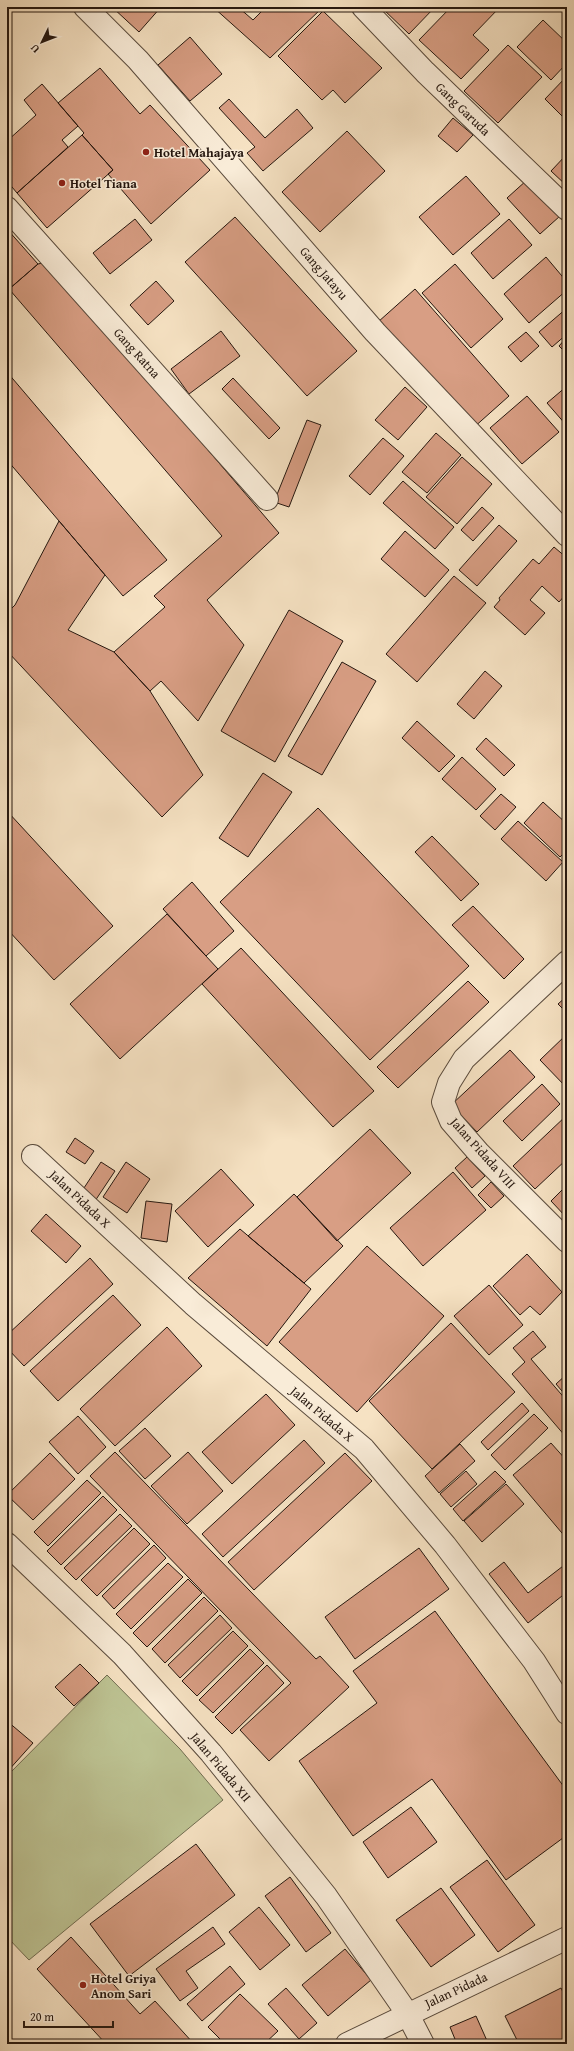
<svg xmlns="http://www.w3.org/2000/svg" width="574" height="2051" font-family="'Gentium Book Plus',serif">
	<style>
		.green { fill: #bdc393; stroke: #716d51 }
		.building { fill: #d89e84; stroke: #25170f }
		.lines { fill: none; stroke-linecap: round; stroke-linejoin: round }
		.minor-casing { stroke: #594a3c; stroke-width: 24 }
		.minor { stroke: #f9ecd8; stroke-width: 22 }
		.poi-dot { fill: #8f2418; stroke: #f9ecd8; stroke-width: 1.5 }
		.labels { text-anchor: middle; dominant-baseline: central; stroke-width: 3; stroke-linejoin: round; paint-order: stroke }
		.street-label { font-size: 13px; fill: #25170f; stroke: #f9ecd8 }
		.poi-label { font-size: 13px; font-weight: bold; fill: #25170f; stroke: #f9ecd8; text-anchor: start }
	</style>
	<rect width="100%" height="100%" fill="#f6e2c3"/>
	<filter id="stains"><feTurbulence type="fractalNoise" baseFrequency=".005" numOctaves="4"/><feColorMatrix values="0 0 0 0 .2 0 0 0 0 .09 0 0 0 0 .02 0 0 0 .5 -.17"/></filter>
	<radialGradient id="worn" r=".72"><stop offset=".6" stop-color="#630" stop-opacity="0"/><stop offset="1" stop-color="#630" stop-opacity=".3"/></radialGradient>
	<!-- green -->
	<path class="green" d="M107,1675L180,1749L223,1800L29,1960L7,1937V1776Z"/>
	<!-- building -->
	<path class="building" d="M112,7H161L139,32Z
		M213,7H238L253,20L266,7H323L270,58Z
		M381,7H435L409,34Z
		M451,7H500L473,35L489,50L461,79L419,40Z
		M323,11L382,68L345,103L333,90L322,100L278,56Z
		M543,20L567,43V63L551,80L517,47Z
		M190,37L222,74L190,101L158,65Z
		M508,45L542,77L498,123L464,91Z
		M100,68L140,114L150,105L210,170L151,224L108,174L113,170L82,135L84,133L58,103Z
		M567,76V121L545,99Z
		M42,84L78,126L62,140L68,147L17,193L7,181V141L36,115L24,100Z
		M229,99L265,138L297,109L313,128L263,171L247,153L255,147L219,108Z
		M453,118L473,135L457,152L438,136Z
		M347,131L385,171L320,232L282,192Z
		M82,135L113,170L47,228L17,193Z
		M567,154V186L551,171Z
		M466,176L500,214L453,255L419,217Z
		M527,180L560,216L540,234L507,198Z
		M235,217L357,351L307,396L185,262Z
		M135,219L152,240L110,274L93,253Z
		M509,219L532,245L493,279L471,253Z
		M7,229L38,264L7,291Z
		M546,257L567,282V290L529,323L504,294Z
		M47,262L279,533L207,600L244,645L198,721L161,681L150,691L114,652L165,607L154,596L222,536L9,289L38,264Z
		M455,264L503,319L471,348L422,293Z
		M156,281L174,301L148,325L130,305Z
		M415,289L509,396L472,429L378,322Z
		M567,308V334L552,347L539,332Z
		M221,331L240,356L189,394L171,369Z
		M526,332L539,346L521,362L508,347Z
		M567,337V354L559,346Z
		M7,372L167,560L123,596L7,460Z
		M233,378L280,428L269,439L222,389Z
		M567,386V426L547,403Z
		M405,387L427,407L398,440L375,420Z
		M527,396L559,432L522,464L490,428Z
		M307,420L321,425L289,507L274,502Z
		M436,433L461,455L427,493L402,472Z
		M383,438L404,456L370,495L349,476Z
		M462,457L492,484L457,524L426,497Z
		M403,481L454,527L435,549L383,503Z
		M482,507L494,518L473,541L461,530Z
		M59,521L105,575L68,630L114,652L150,691L203,775L162,817L7,651V613L15,605Z
		M499,525L517,541L477,586L459,570Z
		M405,531L449,570L425,597L381,559Z
		M554,547L567,558V593L559,602L542,586L530,600L545,613L525,635L494,607L500,600L499,598L533,559L539,564Z
		M454,576L486,603L417,682L386,654Z
		M289,610L343,641L275,762L221,731Z
		M342,662L376,681L322,775L288,756Z
		M485,671L502,686L474,719L457,704Z
		M417,721L455,756L439,772L402,738Z
		M486,738L515,765L504,776L476,749Z
		M462,757L496,789L476,810L442,779Z
		M263,773L292,792L248,857L219,838Z
		M501,794L516,807L495,830L480,816Z
		M543,802L567,824V850L560,857L524,823Z
		M318,808L469,966L370,1060L220,902Z
		M7,811L113,926L54,980L7,929Z
		M518,821L563,862L546,881L501,839Z
		M432,836L479,884L461,901L415,852Z
		M192,882L234,931L206,956L163,909Z
		M473,906L524,959L504,979L452,925Z
		M167,914L218,969L120,1059L70,1004Z
		M241,948L374,1091L333,1127L202,984Z
		M468,981L489,1002L398,1088L377,1067Z
		M567,996V1013L558,1004Z
		M567,1034V1088L540,1060Z
		M510,1050L535,1077L477,1132L451,1105Z
		M542,1084L560,1104L522,1141L503,1121Z
		M567,1115V1159L535,1189L513,1166Z
		M370,1129L411,1173L337,1241L297,1197Z
		M75,1138L94,1151L85,1164L66,1152Z
		M467,1157L485,1176L472,1188L455,1168Z
		M101,1162L115,1171L95,1201L82,1191Z
		M126,1162L150,1179L127,1213L103,1197Z
		M221,1169L254,1205L208,1247L175,1211Z
		M453,1172L486,1210L423,1266L390,1228Z
		M491,1182L504,1196L491,1208L478,1195Z
		M567,1185V1218L551,1201Z
		M294,1194L343,1246L304,1283L248,1236Z
		M146,1201L172,1204L167,1242L141,1238Z
		M46,1214L81,1246L66,1263L31,1231Z
		M240,1229L311,1289L267,1346L188,1278Z
		M367,1246L444,1316L357,1412L279,1342Z
		M527,1254L562,1292L540,1315L530,1306L520,1315L493,1286Z
		M90,1258L113,1284L24,1366L7,1348V1335Z
		M489,1285L523,1325L489,1355L454,1316Z
		M113,1295L141,1325L58,1401L30,1371Z
		M451,1323L515,1392L432,1469L369,1401Z
		M167,1327L202,1366L115,1446L80,1409Z
		M533,1331L546,1347L531,1359L567,1401L566,1437L512,1374L525,1362L513,1348Z
		M567,1374V1397L556,1384Z
		M266,1394L295,1425L232,1484L202,1452Z
		M522,1403L529,1411L488,1450L481,1442Z
		M534,1414L548,1428L505,1470L491,1455Z
		M78,1416L106,1447L78,1474L49,1442Z
		M145,1428L171,1456L145,1479L119,1451Z
		M304,1440L325,1463L223,1557L202,1534Z
		M551,1443L567,1461V1539L513,1475Z
		M460,1444L475,1461L439,1493L425,1476Z
		M115,1452L316,1659L320,1656L349,1687L269,1761L240,1730L291,1683L90,1476Z
		M188,1452L223,1491L187,1524L151,1486Z
		M50,1453L75,1479L33,1520L7,1495Z
		M345,1453L372,1481L254,1590L228,1562Z
		M466,1471L477,1484L451,1507L440,1494Z
		M495,1471L506,1482L463,1521L453,1509Z
		M87,1480L101,1493L48,1546L34,1532Z
		M506,1484L524,1504L482,1542L464,1521Z
		M103,1496L117,1510L61,1565L47,1551Z
		M120,1514L132,1526L76,1580L64,1568Z
		M134,1528L150,1544L97,1596L81,1580Z
		M154,1545L166,1558L114,1609L102,1596Z
		M419,1548L449,1589L355,1659L325,1617Z
		M504,1562L528,1593L567,1563V1592L528,1623L489,1574Z
		M168,1563L183,1577L131,1629L116,1614Z
		M188,1579L202,1593L147,1647L133,1633Z
		M204,1597L218,1611L165,1663L152,1649Z
		M435,1611L567,1791V1835L506,1880L432,1779L353,1836L299,1761L377,1703L353,1671Z
		M220,1615L232,1628L180,1678L168,1665Z
		M233,1631L248,1646L197,1696L182,1681Z
		M250,1649L264,1663L213,1713L199,1700Z
		M80,1664L99,1683L74,1706L55,1687Z
		M267,1665L284,1683L232,1734L215,1717Z
		M7,1721L33,1743L7,1772Z
		M411,1807L437,1842L388,1878L363,1842Z
		M196,1844L235,1895L129,1976L90,1924Z
		M487,1860L535,1925L498,1952L450,1887Z
		M290,1877L331,1933L306,1952L265,1896Z
		M441,1888L475,1935L431,1967L396,1920Z
		M259,1907L290,1945L260,1970L229,1932Z
		M213,1927L225,1944L186,1971L198,1988L180,2001L156,1969Z
		M71,1937L140,2014L155,2001L194,2044H106L37,1969Z
		M345,1949L371,1980L328,2016L302,1985Z
		M230,1966L245,1984L202,2021L187,2004Z
		M286,1988L317,2023L299,2039L268,2004Z
		M561,1988L567,2000V2044H519L505,2016Z
		M240,1994L278,2031L264,2044H225L208,2027Z
		M476,2016L488,2043L457,2044L450,2027Z"/>
	<g class="lines">
		<!-- minor casing -->
		<g class="minor-casing">
			<path id="minor" d="M85,7L138,60L375,332L567,535
				M363,7L425,72L567,209
				M7,208L267,499
				M567,962L464,1059L449,1083L443,1102L451,1121L478,1152L567,1241
				M33,1156L193,1304L364,1449L445,1545L534,1661L567,1713
				M7,1544L122,1654L211,1753L326,1896L407,2013L423,2044
				M347,2044L567,1938"/>
		</g>
		<!-- minor -->
		<use href="#minor" class="minor"/>
	</g>
	<!-- markers -->
	<g class="poi-dot">
		<circle cx="146" cy="152" r="4"/>
		<circle cx="62" cy="183" r="4"/>
		<circle cx="83" cy="1985" r="4"/>
	</g>
	<g class="labels">
		<!-- street labels -->
		<g class="street-label">
			<text transform="translate(463 109) rotate(44)">Gang Garuda</text>
			<text transform="translate(324 273) rotate(49)">Gang Jatayu</text>
			<text transform="translate(137 353) rotate(48)">Gang Ratna</text>
			<text transform="translate(483 1153) rotate(48)">Jalan Pidada VIII</text>
			<text transform="translate(80 1199) rotate(43)">Jalan Pidada X</text>
			<text transform="translate(322 1414) rotate(40)">Jalan Pidada X</text>
			<text transform="translate(221 1767) rotate(50)">Jalan Pidada XII</text>
			<text transform="translate(456 1990) rotate(-25)">Jalan Pidada</text>
		</g>
		<!-- poi labels -->
		<g class="poi-label">
			<text x="154" y="152">Hotel Mahajaya</text>
			<text x="70" y="183">Hotel Tiana</text>
			<text x="91" y="1978">Hotel Griya<tspan x="91" dy="15">Anom Sari</tspan></text>
		</g>
	</g>
	<!-- margin -->
	<rect width="574" height="2051" fill="none" stroke="#f6e2c3" stroke-width="24"/>
	<rect x="8" y="8" width="558" height="2035" fill="none" stroke="#25170f" stroke-width="2"/>
	<rect x="12" y="12" width="550" height="2027" fill="none" stroke="#25170f"/>
	<!-- north arrow -->
	<g transform="translate(42 42) rotate(227)" stroke="#f9ecd8" stroke-width="3" paint-order="stroke">
	<path d="M0-3L7 15L0 10L-7 15Z" fill="#25170f"/>
	<text y="-6" font-size="11" font-weight="bold" text-anchor="middle" fill="#25170f">U</text>
	</g>
	<!-- scale -->
	<path d="M24 2021v6h89v-6" fill="none" stroke="#25170f" stroke-width="2"/>
	<text x="30" y="2021" font-size="12" fill="#25170f" stroke="#f9ecd8" stroke-width="3" paint-order="stroke">20 m</text>
	<rect width="100%" height="100%" filter="url(#stains)"/>
	<rect width="100%" height="100%" fill="url(#worn)"/>
</svg>
